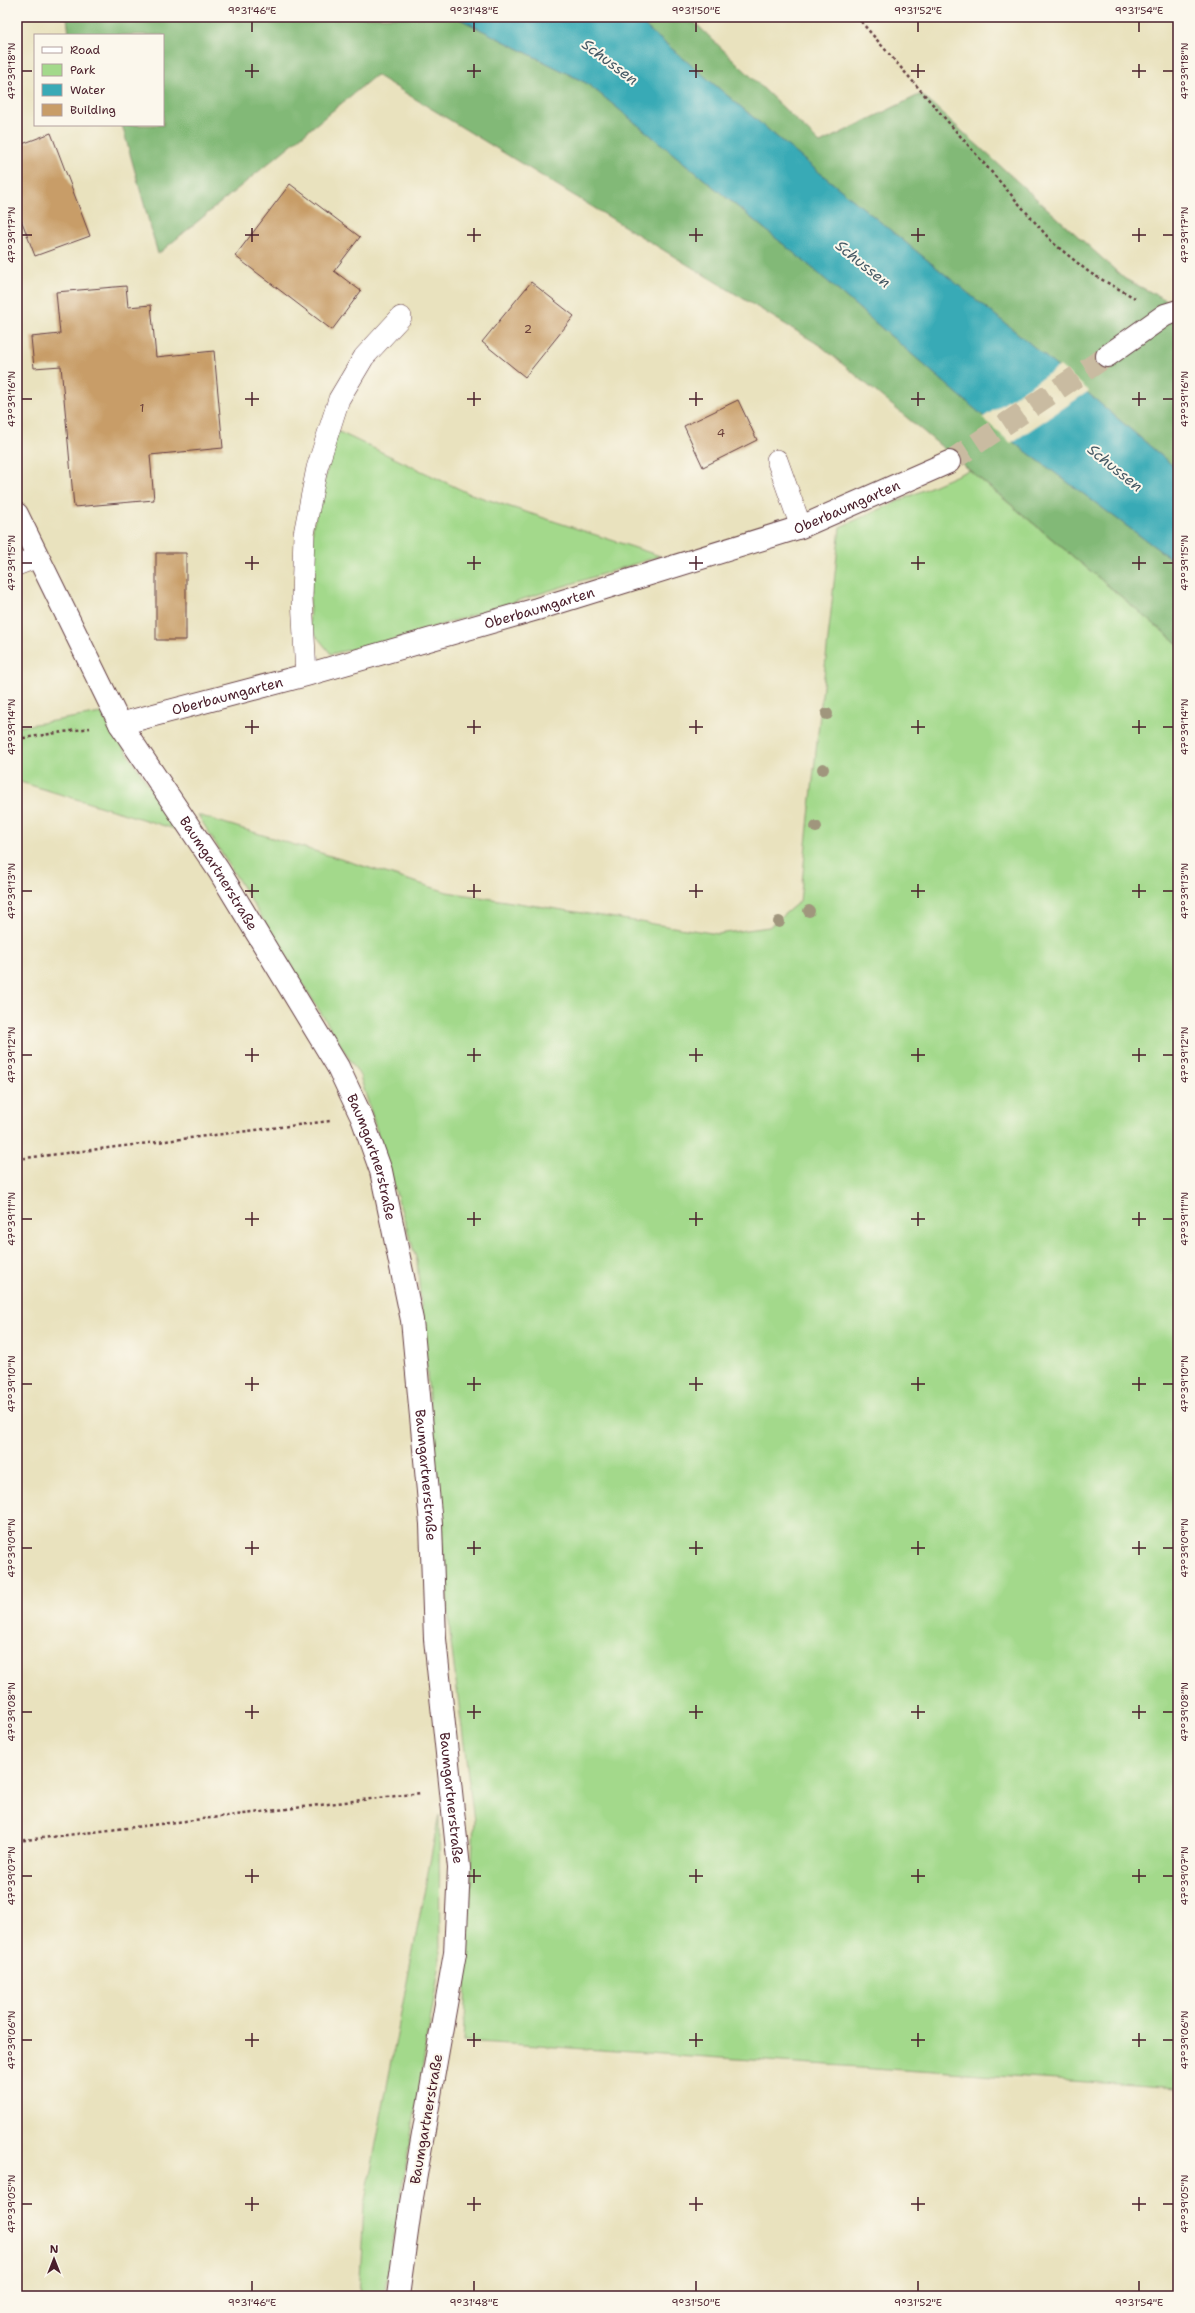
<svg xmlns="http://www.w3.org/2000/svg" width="1195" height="2313" font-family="'Shantell Sans',sans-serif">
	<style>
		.green { fill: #a3d98b; stroke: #767c5b }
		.forest { fill: #82b977; stroke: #666c51 }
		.water { fill: #39aab6; stroke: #426470 }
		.pier { fill: #e9e2be }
		.building { fill: #c89d68 }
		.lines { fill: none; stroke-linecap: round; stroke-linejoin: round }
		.minor-tunnel { stroke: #c9bba1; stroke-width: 22; stroke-dasharray: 22 11; stroke-linecap: butt }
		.service-casing { stroke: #623c41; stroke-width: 22 }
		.minor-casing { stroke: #623c41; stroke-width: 24 }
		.path { stroke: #623c41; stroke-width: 2.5; stroke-dasharray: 3 3; stroke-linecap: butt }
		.service { stroke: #fff; stroke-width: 21 }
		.minor { stroke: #fff; stroke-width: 22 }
		.tree { fill: #a0967d }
		.ticks { fill: none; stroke: #4a1f2b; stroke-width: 1.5 }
		.labels { text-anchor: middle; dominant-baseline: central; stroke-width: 4; stroke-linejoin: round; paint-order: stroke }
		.number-label { font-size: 12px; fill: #6a3e3a }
		.street-label { font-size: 14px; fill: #4a1f2b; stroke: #fbf7ec }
		.water-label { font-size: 15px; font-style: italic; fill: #435763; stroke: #fbf7ec }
		.neatline { fill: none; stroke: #4a1f2b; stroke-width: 1.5 }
		.ticks-label { font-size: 10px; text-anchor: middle; fill: #4a1f2b }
	</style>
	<rect width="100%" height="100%" fill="#fbf7ec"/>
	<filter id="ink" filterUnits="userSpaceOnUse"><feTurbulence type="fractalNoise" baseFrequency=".025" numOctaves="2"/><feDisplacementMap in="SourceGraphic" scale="8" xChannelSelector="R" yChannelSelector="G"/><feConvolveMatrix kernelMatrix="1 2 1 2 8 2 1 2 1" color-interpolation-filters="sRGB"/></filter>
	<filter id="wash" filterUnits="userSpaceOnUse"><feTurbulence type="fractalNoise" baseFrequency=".012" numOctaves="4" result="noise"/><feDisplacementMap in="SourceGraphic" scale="16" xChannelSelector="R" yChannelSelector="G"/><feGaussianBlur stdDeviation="0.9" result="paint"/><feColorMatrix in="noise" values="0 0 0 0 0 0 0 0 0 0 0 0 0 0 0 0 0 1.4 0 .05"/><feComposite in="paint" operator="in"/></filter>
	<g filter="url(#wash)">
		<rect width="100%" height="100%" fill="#e9e2be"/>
		<!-- green -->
		<path class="green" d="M337,431L468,493L660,556L396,639L331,654L309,627L313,526Z
			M969,470L1178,644V2088L463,2041L474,1821L451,1643L417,1261L360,1076L198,815L447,892L718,934L769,927L800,901L840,527Z
			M101,713L178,830L17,781V727Z
			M439,1815L440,1963L384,2296H359L364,2206Z"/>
		<!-- forest -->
		<path class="forest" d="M67,17H456L588,84L811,267L1012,441L1178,564V644L821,346L376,75L158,254L122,125H163V35H69Z
			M634,17H689L820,143L921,94L1125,279L1178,306V470L1027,341L809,164Z"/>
		<!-- water -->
		<path class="water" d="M456,17H634L809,164L1027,341L1178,470V564L1012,441L811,267L588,84Z"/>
		<!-- pier -->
		<path class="pier" d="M1060,366L1089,391L1011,443L982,418Z"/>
		<g id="blocks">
			<!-- building -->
			<path class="building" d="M51,133L90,236L35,256L17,209V146Z
				M290,184L360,237L334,271L361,291L332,330L235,256Z
				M531,282L574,316L525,377L482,342Z
				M126,286L128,307L151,305L156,357L214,351L223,448L150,455L154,500L74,507L61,366L34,368L31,337L60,334L56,292Z
				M738,400L757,440L703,467L684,426Z
				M156,553H186V640H156Z"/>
		</g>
	</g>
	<g filter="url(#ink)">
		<use href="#blocks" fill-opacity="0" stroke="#623c41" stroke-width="1"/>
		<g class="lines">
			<!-- minor-tunnel -->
			<path class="minor-tunnel" d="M949,462L1107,356"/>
			<!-- service casing -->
			<g class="service-casing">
				<path id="service" d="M777,460L801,527
					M17,565L38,557
					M306,675L302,598L304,534L317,468L339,399L364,357L401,317"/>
			</g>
			<!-- minor casing -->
			<g class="minor-casing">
				<g id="minor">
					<path d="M1107,356L1165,315L1178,311"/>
					<path id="s1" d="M17,514L120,724L219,871L338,1067L362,1118L381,1171L412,1320L431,1524L435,1639L459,1868L455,1953L411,2203L398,2296"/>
					<path id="s2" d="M120,724L306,675L537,609L801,527L949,462"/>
				</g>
			</g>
			<!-- path -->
			<path class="path" d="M857,17L1053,243L1090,273L1135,298
				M17,739L90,728
				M17,1159L330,1121
				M17,1841L421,1793"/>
			<!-- service -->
			<use href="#service" class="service"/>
			<!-- minor -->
			<use href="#minor" class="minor"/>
		</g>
		<!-- trees -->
		<g class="tree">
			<circle cx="827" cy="714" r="6"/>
			<circle cx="823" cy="769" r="6"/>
			<circle cx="816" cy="827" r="6"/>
			<circle cx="809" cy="911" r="6"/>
			<circle cx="779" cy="922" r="6"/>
		</g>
	</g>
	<!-- ticks -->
	<path class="ticks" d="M252,22V32M474,22V32M696,22V32M918,22V32M1139,22V32M252,64V78M474,64V78M696,64V78M918,64V78M1139,64V78M22,71H32M245,71H259M467,71H481M689,71H703M911,71H925M1132,71H1146M1163,71H1173M252,228V242M474,228V242M696,228V242M918,228V242M1139,228V242M22,235H32M245,235H259M467,235H481M689,235H703M911,235H925M1132,235H1146M1163,235H1173M252,392V406M474,392V406M696,392V406M918,392V406M1139,392V406M22,399H32M245,399H259M467,399H481M689,399H703M911,399H925M1132,399H1146M1163,399H1173M252,556V570M474,556V570M696,556V570M918,556V570M1139,556V570M22,563H32M245,563H259M467,563H481M689,563H703M911,563H925M1132,563H1146M1163,563H1173M252,720V734M474,720V734M696,720V734M918,720V734M1139,720V734M22,727H32M245,727H259M467,727H481M689,727H703M911,727H925M1132,727H1146M1163,727H1173M252,884V898M474,884V898M696,884V898M918,884V898M1139,884V898M22,891H32M245,891H259M467,891H481M689,891H703M911,891H925M1132,891H1146M1163,891H1173M252,1048V1062M474,1048V1062M696,1048V1062M918,1048V1062M1139,1048V1062M22,1055H32M245,1055H259M467,1055H481M689,1055H703M911,1055H925M1132,1055H1146M1163,1055H1173M252,1212V1226M474,1212V1226M696,1212V1226M918,1212V1226M1139,1212V1226M22,1219H32M245,1219H259M467,1219H481M689,1219H703M911,1219H925M1132,1219H1146M1163,1219H1173M252,1377V1391M474,1377V1391M696,1377V1391M918,1377V1391M1139,1377V1391M22,1384H32M245,1384H259M467,1384H481M689,1384H703M911,1384H925M1132,1384H1146M1163,1384H1173M252,1541V1555M474,1541V1555M696,1541V1555M918,1541V1555M1139,1541V1555M22,1548H32M245,1548H259M467,1548H481M689,1548H703M911,1548H925M1132,1548H1146M1163,1548H1173M252,1705V1719M474,1705V1719M696,1705V1719M918,1705V1719M1139,1705V1719M22,1712H32M245,1712H259M467,1712H481M689,1712H703M911,1712H925M1132,1712H1146M1163,1712H1173M252,1869V1883M474,1869V1883M696,1869V1883M918,1869V1883M1139,1869V1883M22,1876H32M245,1876H259M467,1876H481M689,1876H703M911,1876H925M1132,1876H1146M1163,1876H1173M252,2033V2047M474,2033V2047M696,2033V2047M918,2033V2047M1139,2033V2047M22,2040H32M245,2040H259M467,2040H481M689,2040H703M911,2040H925M1132,2040H1146M1163,2040H1173M252,2197V2211M474,2197V2211M696,2197V2211M918,2197V2211M1139,2197V2211M22,2204H32M245,2204H259M467,2204H481M689,2204H703M911,2204H925M1132,2204H1146M1163,2204H1173M252,2281V2291M474,2281V2291M696,2281V2291M918,2281V2291M1139,2281V2291"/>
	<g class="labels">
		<!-- number labels -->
		<g class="number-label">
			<text x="528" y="329">2</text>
			<text x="142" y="408">1</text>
			<text x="721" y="433">4</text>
		</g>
		<!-- street labels -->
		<g class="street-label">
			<text stroke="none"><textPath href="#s2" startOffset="759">Oberbaumgarten</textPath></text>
			<text stroke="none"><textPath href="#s2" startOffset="435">Oberbaumgarten</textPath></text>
			<text stroke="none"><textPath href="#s2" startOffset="111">Oberbaumgarten</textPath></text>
			<text stroke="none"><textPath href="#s1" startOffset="413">Baumgartnerstraße</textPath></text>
			<text stroke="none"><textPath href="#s1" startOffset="737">Baumgartnerstraße</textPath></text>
			<text stroke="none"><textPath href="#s1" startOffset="1061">Baumgartnerstraße</textPath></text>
			<text stroke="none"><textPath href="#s1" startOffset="1385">Baumgartnerstraße</textPath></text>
			<text transform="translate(426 2119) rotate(-80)">Baumgartnerstraße</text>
		</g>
		<!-- water labels -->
		<g class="water-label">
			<text transform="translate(610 62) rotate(37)">Schussen</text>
			<text transform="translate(863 264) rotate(39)">Schussen</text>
			<text transform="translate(1115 468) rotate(39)">Schussen</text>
		</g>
	</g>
	<!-- margin -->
	<rect width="1195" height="2313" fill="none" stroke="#fbf7ec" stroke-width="44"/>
	<!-- legend -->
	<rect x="34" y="34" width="130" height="92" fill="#fbf7ec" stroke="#b4a19f"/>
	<rect x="42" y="47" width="20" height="6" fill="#ffffff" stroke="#b4a19f"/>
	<text x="70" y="54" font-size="12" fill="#4a1f2b">Road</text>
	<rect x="42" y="64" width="20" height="12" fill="#a3d98b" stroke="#b4a19f"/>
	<text x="70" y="74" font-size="12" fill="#4a1f2b">Park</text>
	<rect x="42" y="84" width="20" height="12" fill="#39aab6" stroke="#b4a19f"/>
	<text x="70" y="94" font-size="12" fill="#4a1f2b">Water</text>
	<rect x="42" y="104" width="20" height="12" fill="#c89d68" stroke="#b4a19f"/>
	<text x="70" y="114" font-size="12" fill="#4a1f2b">Building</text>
	<!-- north arrow -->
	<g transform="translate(54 2259)" stroke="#fbf7ec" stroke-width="3" paint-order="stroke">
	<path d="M0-3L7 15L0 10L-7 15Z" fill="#4a1f2b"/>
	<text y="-6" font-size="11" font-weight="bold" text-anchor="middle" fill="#4a1f2b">N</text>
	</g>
	<rect x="22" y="22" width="1151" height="2269" class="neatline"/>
	<g class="ticks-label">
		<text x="252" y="14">9°31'46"E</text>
		<text x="474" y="14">9°31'48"E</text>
		<text x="696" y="14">9°31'50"E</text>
		<text x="918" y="14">9°31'52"E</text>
		<text x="1139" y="14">9°31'54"E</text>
		<text transform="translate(11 71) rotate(-90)" y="4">47°39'18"N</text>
		<text transform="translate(1184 71) rotate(-90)" y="4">47°39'18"N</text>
		<text transform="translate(11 235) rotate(-90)" y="4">47°39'17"N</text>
		<text transform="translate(1184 235) rotate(-90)" y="4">47°39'17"N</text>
		<text transform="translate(11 399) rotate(-90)" y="4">47°39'16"N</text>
		<text transform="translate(1184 399) rotate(-90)" y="4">47°39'16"N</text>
		<text transform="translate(11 563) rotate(-90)" y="4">47°39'15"N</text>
		<text transform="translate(1184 563) rotate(-90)" y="4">47°39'15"N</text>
		<text transform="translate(11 727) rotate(-90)" y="4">47°39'14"N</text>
		<text transform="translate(1184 727) rotate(-90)" y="4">47°39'14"N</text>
		<text transform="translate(11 891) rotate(-90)" y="4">47°39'13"N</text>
		<text transform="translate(1184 891) rotate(-90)" y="4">47°39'13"N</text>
		<text transform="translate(11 1055) rotate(-90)" y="4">47°39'12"N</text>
		<text transform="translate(1184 1055) rotate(-90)" y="4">47°39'12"N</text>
		<text transform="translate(11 1219) rotate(-90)" y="4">47°39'11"N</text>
		<text transform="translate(1184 1219) rotate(-90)" y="4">47°39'11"N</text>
		<text transform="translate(11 1384) rotate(-90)" y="4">47°39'10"N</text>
		<text transform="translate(1184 1384) rotate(-90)" y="4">47°39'10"N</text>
		<text transform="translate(11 1548) rotate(-90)" y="4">47°39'09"N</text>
		<text transform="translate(1184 1548) rotate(-90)" y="4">47°39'09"N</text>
		<text transform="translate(11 1712) rotate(-90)" y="4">47°39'08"N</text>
		<text transform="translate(1184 1712) rotate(-90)" y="4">47°39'08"N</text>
		<text transform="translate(11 1876) rotate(-90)" y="4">47°39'07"N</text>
		<text transform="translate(1184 1876) rotate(-90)" y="4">47°39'07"N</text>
		<text transform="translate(11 2040) rotate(-90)" y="4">47°39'06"N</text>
		<text transform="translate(1184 2040) rotate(-90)" y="4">47°39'06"N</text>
		<text transform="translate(11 2204) rotate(-90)" y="4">47°39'05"N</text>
		<text transform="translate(1184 2204) rotate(-90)" y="4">47°39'05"N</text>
		<text x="252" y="2306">9°31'46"E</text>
		<text x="474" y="2306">9°31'48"E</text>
		<text x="696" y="2306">9°31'50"E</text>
		<text x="918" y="2306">9°31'52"E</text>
		<text x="1139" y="2306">9°31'54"E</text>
	</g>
</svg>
